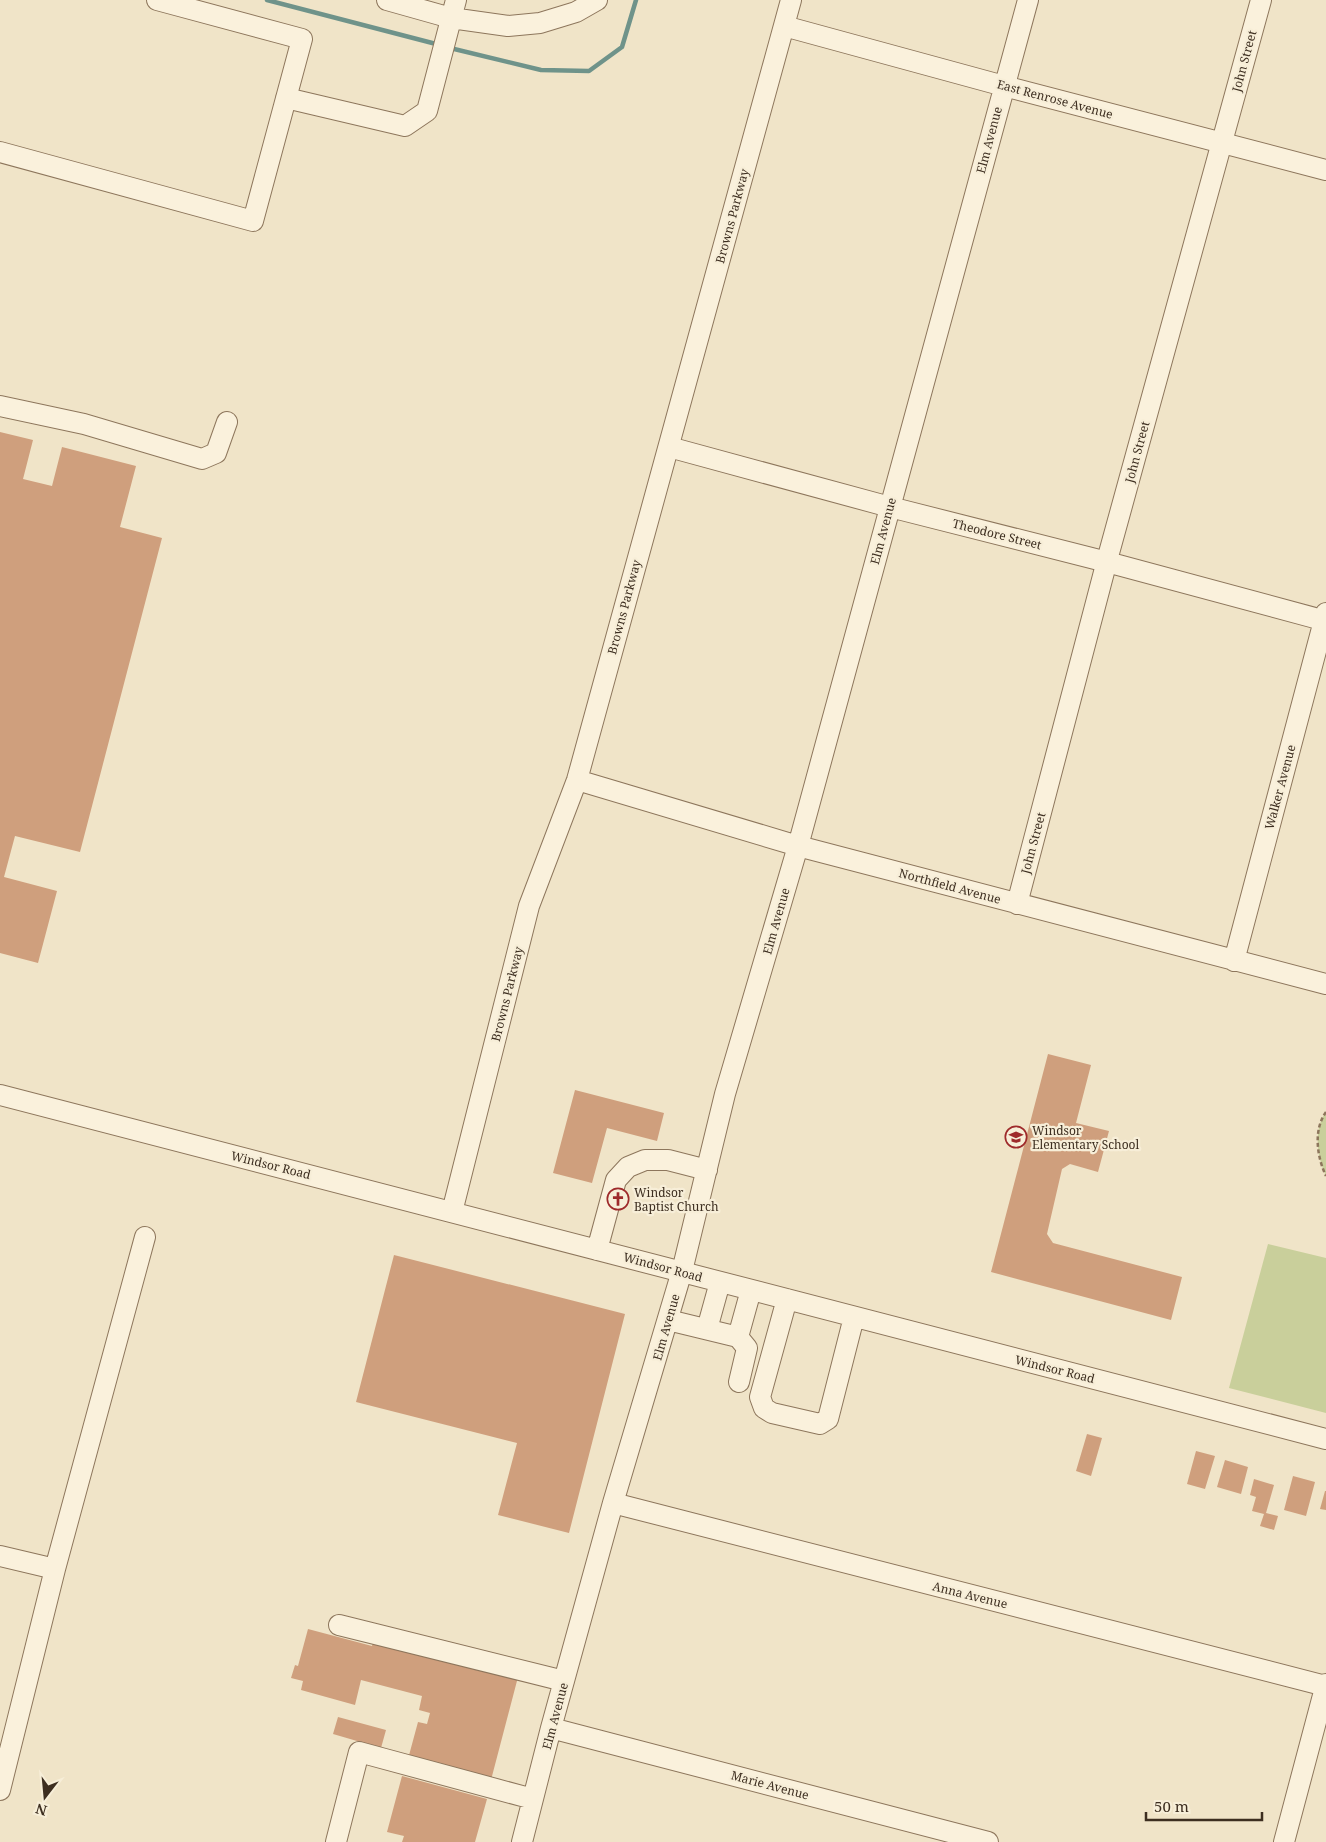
<svg xmlns="http://www.w3.org/2000/svg" width="1326" height="1842" font-family="'Noto Serif',serif">
	<style>
		.green { fill: #c9cf9b }
		.lines { fill: none; stroke-linecap: round; stroke-linejoin: round }
		.stream { stroke: #6f938a; stroke-width: 4.5 }
		.building { fill: #cf9f7d }
		.minor-casing { stroke: #8d765c; stroke-width: 22 }
		.path { stroke: #8d765c; stroke-width: 2.5; stroke-dasharray: 4 2.5; stroke-linecap: butt }
		.minor { stroke: #faf1dc; stroke-width: 20 }
		.labels { text-anchor: middle; dominant-baseline: central; stroke-width: 4.5; stroke-linejoin: round; paint-order: stroke }
		.street-label { font-size: 12px; fill: #3d2e20; stroke: #f7eed8 }
		.poi-label { font-size: 12px; fill: #3d2e20; stroke: #f7eed8; text-anchor: start }
	</style>
	<rect width="100%" height="100%" fill="#f0e4c8"/>
	<!-- green -->
	<path class="green" d="M1326,1112V1176C1317,1157 1313,1130 1326,1112Z
		M1268,1244L1326,1258V1413L1229,1388Z"/>
	<g class="lines">
		<!-- stream -->
		<path class="stream" d="M267,0L440,45
			M450,48L541,70L589,71L622,47L636,0"/>
	</g>
	<!-- building -->
	<path class="building" d="M0,432L33,440L23,479L52,486L62,447L136,466L120,527L162,538L80,852L15,836L4,877L57,891L38,963L0,953Z
		M1048,1054L1091,1065L1076,1123L1109,1131L1098,1172L1070,1164L1062,1169L1047,1234L1053,1243L1182,1277L1171,1320L991,1272Z
		M575,1090L664,1113L657,1141L607,1128L592,1183L553,1173Z
		M394,1255L625,1314L569,1533L498,1515L517,1443L356,1402Z
		M1087,1434L1102,1438L1091,1476L1076,1471Z
		M1196,1451L1215,1456L1205,1489L1187,1484Z
		M1225,1460L1248,1467L1241,1494L1217,1487Z
		M1293,1476L1315,1482L1306,1516L1284,1510Z
		M1254,1479L1274,1485L1266,1513L1278,1516L1274,1530L1260,1526L1264,1514L1252,1511L1256,1497L1250,1495Z
		M1325,1491H1326V1510L1320,1509Z
		M308,1629L372,1646L374,1639L518,1677L491,1780L408,1759L418,1722L427,1724L430,1713L419,1710L422,1696L361,1680L355,1705L301,1690L303,1681L291,1678L295,1665L298,1666Z
		M338,1717L386,1730L381,1748L333,1734Z
		M402,1776L487,1799L475,1842H402L404,1836L387,1832Z"/>
	<g class="lines">
		<!-- minor casing -->
		<g class="minor-casing">
			<path id="minor" d="M387,0L451,18L508,26L540,23L576,12L597,0
				M784,26L1004,86L1326,170
				M286,98L405,126L427,111L456,0
				M0,152L253,221L302,39L157,0
				M0,406L84,424L202,459L216,453L227,422
				M669,447L890,507L1107,562L1326,621
				M577,780L798,846L1326,984
				M1017,904L1109,553L1261,0
				M1234,961L1326,613
				M0,1095L1326,1439
				M452,1212L529,906L577,780L791,0
				M597,1250L616,1180L628,1167L645,1160H668L707,1170
				M787,1299L760,1397L764,1408L772,1413L820,1424L828,1419L854,1317
				M668,1320L738,1337L751,1290
				M707,1329L720,1282
				M738,1337L747,1348L739,1382
				M613,1503L1326,1686
				M0,1556L55,1569
				M339,1625L564,1681
				M551,1728L988,1842
				M0,1790L55,1569L145,1237
				M336,1842L359,1752L533,1799
				M522,1842L551,1728L613,1503L682,1271L725,1094L798,846L1028,0
				M1284,1842L1326,1684"/>
		</g>
		<!-- path -->
		<path class="path" d="M1326,1112C1313,1130 1317,1157 1326,1176"/>
		<!-- minor -->
		<use href="#minor" class="minor"/>
	</g>
	<!-- icons -->
	<defs>
		<g id="school-ring" transform="scale(1.125)"><circle r="9.5" fill="#f7eed8" stroke="#9e2a2b" stroke-width="1.5"/><path d="M0-5L7-2L0 1L-7-2ZM-4 1L0 2.5L4 1V4Q0 6-4 4Z" fill="#9e2a2b"/></g>
		<g id="church-ring" transform="scale(1.125)"><circle r="9.5" fill="#f7eed8" stroke="#9e2a2b" stroke-width="1.5"/><path d="M-1.2-6h2.4v3.5h3.3v2.4h-3.3V6h-2.4V-.1h-3.3v-2.4h3.3Z" fill="#9e2a2b"/></g>
	</defs>
	<g fill-rule="evenodd">
		<use href="#school-ring" x="1016" y="1137"/>
		<use href="#church-ring" x="618" y="1199"/>
	</g>
	<g class="labels">
		<!-- street labels -->
		<g class="street-label">
			<text transform="translate(1244 61) rotate(-75)">John Street</text>
			<text transform="translate(1055 99) rotate(15)">East Renrose Avenue</text>
			<text transform="translate(989 140) rotate(-75)">Elm Avenue</text>
			<text transform="translate(732 216) rotate(-75)">Browns Parkway</text>
			<text transform="translate(1137 452) rotate(-75)">John Street</text>
			<text transform="translate(883 531) rotate(-75)">Elm Avenue</text>
			<text transform="translate(997 534) rotate(14)">Theodore Street</text>
			<text transform="translate(624 607) rotate(-75)">Browns Parkway</text>
			<text transform="translate(1280 787) rotate(-75)">Walker Avenue</text>
			<text transform="translate(1033 843) rotate(-75)">John Street</text>
			<text transform="translate(950 886) rotate(15)">Northfield Avenue</text>
			<text transform="translate(776 921) rotate(-74)">Elm Avenue</text>
			<text transform="translate(507 994) rotate(-76)">Browns Parkway</text>
			<text transform="translate(271 1165) rotate(14)">Windsor Road</text>
			<text transform="translate(663 1267) rotate(15)">Windsor Road</text>
			<text transform="translate(666 1327) rotate(-74)">Elm Avenue</text>
			<text transform="translate(1055 1369) rotate(14)">Windsor Road</text>
			<text transform="translate(970 1595) rotate(14)">Anna Avenue</text>
			<text transform="translate(555 1716) rotate(-75)">Elm Avenue</text>
			<text transform="translate(770 1785) rotate(15)">Marie Avenue</text>
		</g>
		<!-- poi labels -->
		<g class="poi-label">
			<text x="1032" y="1130">Windsor<tspan x="1032" dy="14">Elementary School</tspan></text>
			<text x="634" y="1192">Windsor<tspan x="634" dy="14">Baptist Church</tspan></text>
		</g>
	</g>
	<!-- north arrow -->
	<g transform="translate(45 1797) rotate(196)" stroke="#f7eed8" stroke-width="4" paint-order="stroke">
	<path d="M0-4L9 19L0 12L-9 19Z" fill="#3d2e20"/>
	<text y="-8" font-size="14" font-weight="bold" text-anchor="middle" fill="#3d2e20">N</text>
	</g>
	<!-- scale -->
	<path d="M1146 1812v8h116v-8" fill="none" stroke="#3d2e20" stroke-width="2.5"/>
	<text x="1154" y="1812" font-size="15" fill="#3d2e20" stroke="#f7eed8" stroke-width="4" paint-order="stroke">50 m</text>
</svg>
